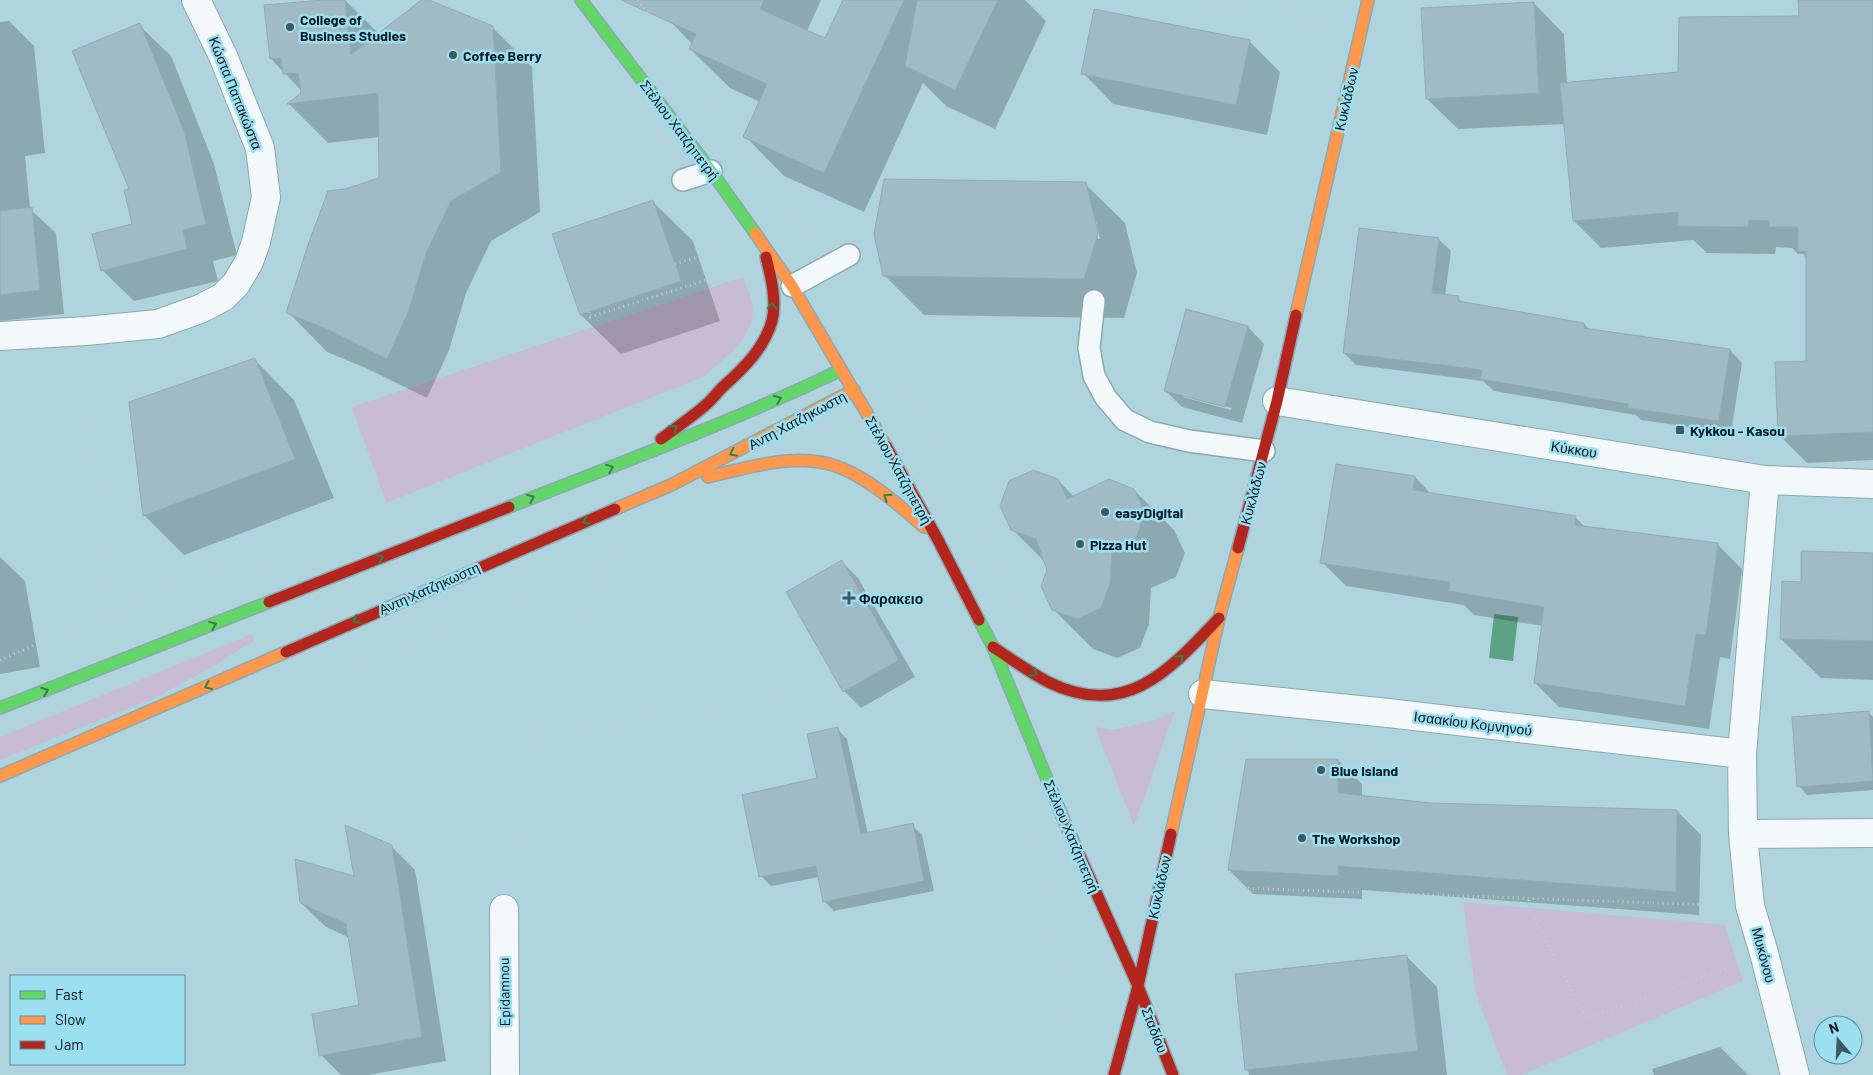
<svg xmlns="http://www.w3.org/2000/svg" width="1873" height="1075" font-family="Barlow,sans-serif">
	<style>
		.green { fill: #c8bcd5 }
		.water { fill: #5ca385 }
		.shadow { fill: #0003; fill-rule: evenodd }
		.building { fill: #a1bbc5; stroke: #92acb6 }
		.lines { fill: none; stroke-linecap: round; stroke-linejoin: round }
		.lane-casing { stroke: #8ba9b0; stroke-width: 24 }
		.street-casing { stroke: #8ba9b0; stroke-width: 30 }
		.fast-casing { stroke: #8ba9b0; stroke-width: 14 }
		.slow-casing { stroke: #8ba9b0; stroke-width: 14 }
		.jam-casing { stroke: #8ba9b0; stroke-width: 14 }
		.path { stroke: #c0cccf; stroke-width: 3; stroke-dasharray: 1 4; stroke-linecap: butt }
		.lane { stroke: #f3f9fa; stroke-width: 21 }
		.street { stroke: #f3f9fa; stroke-width: 28 }
		.fast { stroke: #63d668; stroke-width: 11 }
		.slow { stroke: #ff974d; stroke-width: 11 }
		.jam { stroke: #b3261e; stroke-width: 11 }
		.oneway { stroke: #368047 }
		.poi-dot { fill: #3d5961; stroke: #9bdff1; stroke-width: 2 }
		.labels { text-anchor: middle; dominant-baseline: central; stroke-width: 5; stroke-linejoin: round; paint-order: stroke }
		.poi-label { font-size: 14px; font-weight: bold; fill: #00171e; stroke: #9bdff1; text-anchor: start }
		.street-label { font-size: 14px; fill: #00171e; stroke: #9bdff1 }
	</style>
	<rect width="100%" height="100%" fill="#afd4dd"/>
	<!-- green -->
	<path class="green" d="M743,277C746,284 749,291 751,299C761,334 726,357 703,377L386,503L352,407Z
		M252,634L254,641L243,647L216,665L155,698L0,760V737Z
		M1175,711L1134,826L1095,727L1112,730L1152,721Z
		M1463,902L1725,925L1743,981L1521,1075H1507L1476,994Z"/>
	<!-- water -->
	<path class="water" d="M1494,614L1518,617L1513,661L1489,658Z"/>
	<!-- shadow -->
	<path class="shadow" d="M337,0H345L379,34L425,0L492,27L532,67L540,212L491,241L466,293L449,350L427,398L368,369L327,352L288,312L381,179L380,137L328,143L289,104L302,94V91L271,59Z
		M678,0H821L807,31L826,40L844,0H1025L1046,21L995,129L946,106L923,83L864,212L784,176L745,136L760,102L730,88L690,49L692,44L669,20Z
		M1799,0H1873V460L1807,463L1780,436L1807,362V259L1803,254H1798L1792,248L1776,247L1775,254L1707,253L1693,240L1601,248L1574,221L1565,124L1458,129L1427,99L1534,3L1564,34L1567,84L1680,73L1801,17Z
		M9,21L34,46L45,153L25,156L30,209L56,233L64,314L0,321V22Z
		M139,25L171,56L214,164L237,255L213,261L218,281L134,301L102,270L133,225L130,189Z
		M1249,41L1280,72L1267,135L1113,104L1083,73Z
		M1085,184L1125,223L1137,273L1124,318L924,315L884,275ZM1094,221H1096L1100,239H1098Z
		M653,202L693,241L720,321L621,354L581,315L554,235Z
		M1438,239L1451,251L1445,296L1458,298L1463,303L1584,324L1590,330L1730,350L1742,363L1731,433L1641,420L1636,415L1494,391L1483,381L1356,365L1344,353Z
		M1248,327L1264,344L1242,423L1182,407L1165,390ZM1183,395L1232,408L1231,410L1183,397Z
		M255,360L294,400L334,498L184,555L144,515Z
		M1415,477L1432,495L1576,518L1586,528L1718,545L1742,569L1730,659L1720,657L1709,729L1559,707L1535,683L1543,626L1474,615L1464,605L1346,586L1322,562Z
		M1058,480L1074,497L1134,490L1174,530L1185,553L1176,577L1151,588L1149,624L1140,648L1117,658L1093,649L1053,609L1048,570L1046,563L1012,529Z
		M1873,554V680L1821,678L1781,639L1802,583Z
		M0,557L25,581L40,667L0,674Z
		M842,562L858,578L915,677L861,708L844,691L788,592Z
		M1869,713L1873,717V790L1807,795L1799,786Z
		M837,729L847,739L868,834L912,825L922,835L934,891L834,911L824,901L819,877L771,886L761,876L818,779Z
		M1338,760L1362,784V797L1431,804L1677,811L1701,835L1699,915L1362,890V899L1253,894L1229,870Z
		M391,846L415,870L446,1061L368,1075H341L321,1055L360,1006L350,938L326,927L301,903L356,878Z
		M1407,957L1437,987L1447,1075H1249L1246,1061Z
		M1720,1047L1748,1075H1654L1652,1069Z"/>
	<!-- building -->
	<path class="building" d="M323,0H345L351,55L421,0H429L493,26L501,172L451,201L426,253L409,310L387,359L327,329L286,313L309,242L328,191L345,189L379,178L378,93L287,104L301,93L298,73L283,74L281,58L270,59L264,5Z
		M621,0H764L760,9L825,38L843,0H904L824,173L743,137L767,84L689,49L696,34Z
		M917,0H998L955,90L905,66Z
		M1798,0H1873V432L1778,436L1775,362L1806,361V251H1798V227H1769V221L1749,220L1748,227L1678,226V212L1573,221L1560,83L1678,72L1679,17L1799,16Z
		M1534,2L1539,93L1426,99L1421,8Z
		M1094,9L1250,40L1236,105L1081,74Z
		M140,23L184,131L206,224L183,230L187,249L101,271L92,234L132,224L124,190L129,189L72,51Z
		M884,179L1086,182L1098,233L1084,279L883,276L874,234Z
		M653,200L681,281L580,315L552,234Z
		M32,207L40,290L0,295V211Z
		M1359,228L1439,238L1432,293L1459,296L1458,301L1584,323V328L1730,349L1719,421L1628,408V404L1480,379L1482,370L1343,353Z
		M1186,309L1248,326L1225,407L1164,391Z
		M255,358L295,459L143,516L129,402Z
		M1336,464L1415,476L1413,490L1576,516L1575,525L1718,543L1706,635L1696,634L1685,706L1534,683L1544,607L1449,591L1450,582L1320,563Z
		M1033,470L1058,479L1067,499L1109,479L1134,489L1145,513L1136,538L1112,549L1110,583L1101,608L1077,619L1052,610L1041,586L1047,570L1036,539L1011,530L1000,506L1009,481Z
		M1801,551L1873,553V641L1780,639L1782,581L1801,582Z
		M842,560L899,660L843,692L786,592Z
		M1869,711L1873,781L1797,787L1792,717Z
		M838,727L861,834L913,823L924,881L823,902L816,866L759,877L742,795L817,778L807,734Z
		M1246,759H1338V793L1431,803L1677,810L1676,892L1338,866L1339,876L1228,870Z
		M345,825L392,845L422,1037L319,1056L312,1014L359,1005L346,924L300,903L295,859L354,876Z
		M1407,955L1418,1051L1245,1070L1235,974Z"/>
	<g class="lines">
		<!-- lane casing -->
		<g class="lane-casing">
			<path id="lane" d="M683,180L711,171
				M792,286L849,255
				M1094,301L1089,348L1094,376L1106,398L1125,420L1150,432L1189,441L1264,451"/>
		</g>
		<!-- street casing -->
		<g class="street-casing">
			<path id="street" d="M0,336L86,331L158,324L200,309L223,297L236,284L249,262L256,242L266,197L260,148L223,56L196,0
				M1277,401L1765,480L1873,484
				M1765,480L1742,754L1743,834L1750,906L1764,953L1795,1075
				M1203,694L1388,713L1742,754
				M1743,834L1873,833
				M504,909L505,1075"/>
		</g>
		<!-- fast casing -->
		<g class="fast-casing">
			<path id="fast" d="M581,0L711,171L755,233
				M509,507C620,463 732,422 841,370
				M979,620L993,647L1062,816
				M0,708L269,602"/>
		</g>
		<!-- slow casing -->
		<g class="slow-casing">
			<path id="slow" d="M755,233L792,286L886,446
				M1296,315L1368,0
				M708,477C746,468 789,454 829,464C863,473 898,504 924,527
				M615,509L671,485L854,390
				M0,776L286,652
				M1171,834L1219,618L1238,548"/>
		</g>
		<!-- jam casing -->
		<g class="jam-casing">
			<path id="jam" d="M661,439C677,427 695,415 709,402C715,396 719,390 725,385C745,367 764,348 772,321C777,301 771,277 766,257
				M886,446L938,540L979,620
				M1238,548L1277,401L1296,315
				M269,602L509,507
				M993,647C1011,659 1029,672 1048,682C1126,720 1169,671 1219,618
				M286,652L615,509
				M1062,816L1138,986L1173,1075
				M1114,1075L1138,986L1171,834"/>
		</g>
		<!-- path -->
		<path class="path" d="M638,0L777,196L812,241
			M1197,0L1220,6L1235,1L1240,3L1251,0
			M1264,0L1268,1L1277,9L1292,10L1300,19L1314,21L1326,28
			M1191,28L1197,0
			M675,264L723,249
			M846,291L974,505L1018,600L1041,635
			M589,312L590,317L735,271
			M253,319C267,309 280,289 285,272
			M224,339L236,332
			M82,366L113,611
			M373,521L555,445L636,413
			M0,660L186,580L272,561
			M343,667L427,641L580,577L634,541
			M1184,697L1133,837L1085,714L1112,721L1152,712Z
			M1236,731L1214,854L1211,887L1714,905
			M1235,737L1476,761
			M537,738L633,719L701,721L796,696
			M1021,813L1047,893L1060,985V1075
			M0,814L7,812
			M508,876L523,780L537,738L610,558
			M1529,900V908L1586,1019L1731,967"/>
		<!-- lane -->
		<use href="#lane" class="lane"/>
		<!-- street -->
		<use href="#street" class="street"/>
		<!-- fast -->
		<use href="#fast" class="fast"/>
		<!-- slow -->
		<use href="#slow" class="slow"/>
		<!-- jam -->
		<use href="#jam" class="jam"/>
	</g>
	<!-- one-way arrows -->
	<defs><path id="oneway-chevron" d="M-2-3.5L2.5 0L-2 3.5" fill="none" stroke-width="1.6" stroke-linecap="round" stroke-linejoin="round" transform="scale(1.25)"/></defs>
	<g class="oneway">
		<use href="#oneway-chevron" transform="translate(772 306) rotate(-88)"/>
		<use href="#oneway-chevron" transform="translate(778 399) rotate(-23)"/>
		<use href="#oneway-chevron" transform="translate(674 428) rotate(-39)"/>
		<use href="#oneway-chevron" transform="translate(733 453) rotate(153)"/>
		<use href="#oneway-chevron" transform="translate(610 468) rotate(-21)"/>
		<use href="#oneway-chevron" transform="translate(887 497) rotate(-146)"/>
		<use href="#oneway-chevron" transform="translate(531 498) rotate(-22)"/>
		<use href="#oneway-chevron" transform="translate(586 521) rotate(157)"/>
		<use href="#oneway-chevron" transform="translate(380 558) rotate(-22)"/>
		<use href="#oneway-chevron" transform="translate(356 620) rotate(156)"/>
		<use href="#oneway-chevron" transform="translate(213 625) rotate(-22)"/>
		<use href="#oneway-chevron" transform="translate(1180 658) rotate(-46)"/>
		<use href="#oneway-chevron" transform="translate(1034 673) rotate(31)"/>
		<use href="#oneway-chevron" transform="translate(208 686) rotate(156)"/>
		<use href="#oneway-chevron" transform="translate(45 691) rotate(-21)"/>
	</g>
	<!-- markers -->
	<g class="poi-dot">
		<circle cx="290" cy="27" r="5"/>
		<circle cx="453" cy="55" r="5"/>
		<rect x="1675" y="425" width="10" height="10" rx="2.5"/>
		<circle cx="1105" cy="512" r="5"/>
		<circle cx="1080" cy="544" r="5"/>
		<path d="M846.5 590.5h5v5h5v5h-5v5h-5v-5h-5v-5h5z"/>
		<circle cx="1321" cy="770" r="5"/>
		<circle cx="1302" cy="838" r="5"/>
	</g>
	<g class="labels">
		<!-- poi labels -->
		<g class="poi-label">
			<text x="300" y="19">College of<tspan x="300" dy="16">Business Studies</tspan></text>
			<text x="463" y="55">Coffee Berry</text>
			<text x="1690" y="430">Kykkou - Kasou</text>
			<text x="1115" y="512">easyDigital</text>
			<text x="1090" y="544">Pizza Hut</text>
			<text x="859" y="598">Φαρακειο</text>
			<text x="1331" y="770">Blue Island</text>
			<text x="1312" y="838">The Workshop</text>
		</g>
		<!-- street labels -->
		<g class="street-label">
			<text transform="translate(236 93) rotate(68)">Κώστα Παπακώστα</text>
			<text transform="translate(1346 99) rotate(-77)">Κυκλάδων</text>
			<text transform="translate(680 130) rotate(53)">Στέλιου Χατζηπετρή</text>
			<text transform="translate(797 420) rotate(-28)">Αντη Χατζηκωστη</text>
			<text transform="translate(1574 449) rotate(9)">Κύκκου</text>
			<text transform="translate(899 470) rotate(61)">Στέλιου Χατζηπετρή</text>
			<text transform="translate(1253 493) rotate(-75)">Κυκλάδων</text>
			<text transform="translate(429 588) rotate(-24)">Αντη Χατζηκωστη</text>
			<text transform="translate(1473 723) rotate(7)">Ισαακίου Κομνηνού</text>
			<text transform="translate(1072 836) rotate(67)">Στέλιου Χατζηπετρή</text>
			<text transform="translate(1159 887) rotate(-78)">Κυκλάδων</text>
			<text transform="translate(1764 955) rotate(75)">Μυκόνου</text>
			<text transform="translate(504 992) rotate(-91)">Epidamnou</text>
			<text transform="translate(1155 1030) rotate(69)">Σταδίου</text>
		</g>
	</g>
	<!-- legend -->
	<rect x="10" y="975" width="175" height="90" fill="#9bdff1" stroke="#5d8f9d"/>
	<rect x="20" y="991" width="25" height="8" fill="#63d668" stroke="#5d8f9d"/>
	<text x="55" y="1000" font-size="15" fill="#00171e">Fast</text>
	<rect x="20" y="1016" width="25" height="8" fill="#ff974d" stroke="#5d8f9d"/>
	<text x="55" y="1025" font-size="15" fill="#00171e">Slow</text>
	<rect x="20" y="1041" width="25" height="8" fill="#b3261e" stroke="#5d8f9d"/>
	<text x="55" y="1050" font-size="15" fill="#00171e">Jam</text>
	<!-- north arrow -->
	<g transform="translate(1838 1040) rotate(341)"><circle r="24" fill="#9bdff1" stroke="#5d8f9d"/>
	<path d="M0-4L9 19L0 12L-9 19Z" fill="#3d5961"/>
	<text y="-8" font-size="14" font-weight="bold" text-anchor="middle" fill="#00171e">N</text>
	</g>
</svg>
